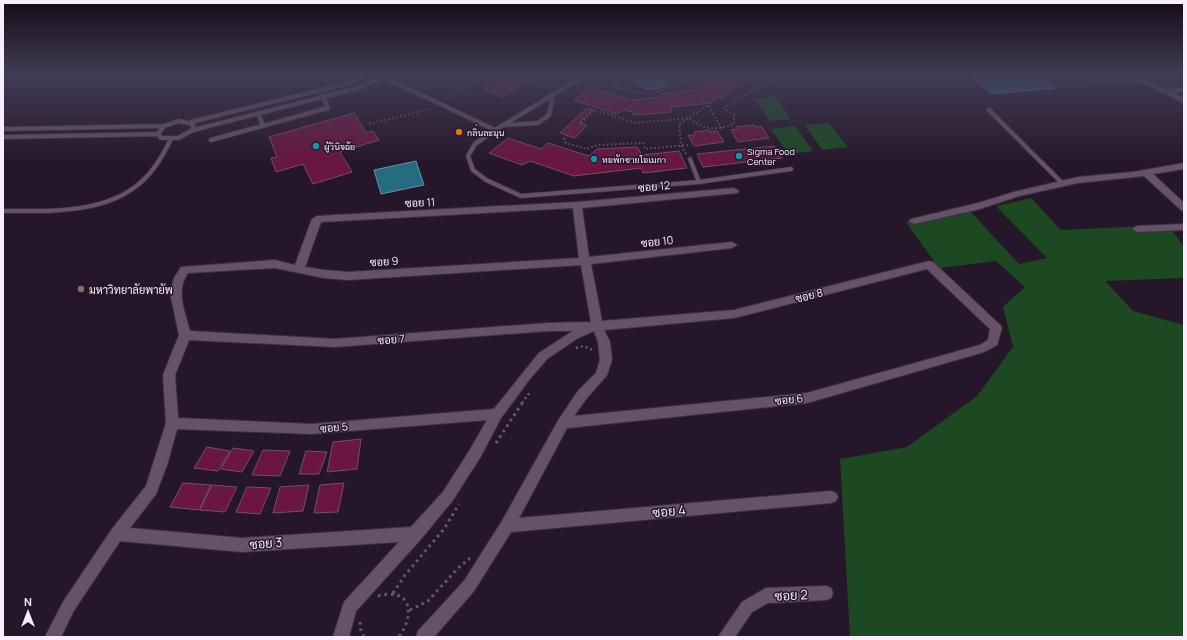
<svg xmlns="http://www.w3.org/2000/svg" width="1187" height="640" font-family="Manrope,Sarabun,sans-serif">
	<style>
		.green { fill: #1c4922 }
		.water { fill: #256c80; stroke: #6493a5 }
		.building { fill: #6a1542; stroke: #70525e }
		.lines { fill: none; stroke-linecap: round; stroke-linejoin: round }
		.lane-casing { stroke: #3e3241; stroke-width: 5.5 }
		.street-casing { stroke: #3e3241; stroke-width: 2 }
		.path-far2 { stroke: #685a6c; stroke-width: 2; stroke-dasharray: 1.5 2.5; stroke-linecap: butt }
		.path-far1 { stroke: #685a6c; stroke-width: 2.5; stroke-dasharray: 2 3; stroke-linecap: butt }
		.path { stroke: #685a6c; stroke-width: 3; stroke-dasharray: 2.5 4; stroke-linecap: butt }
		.lane { stroke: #655269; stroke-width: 4 }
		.street { fill: #655269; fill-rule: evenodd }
		.food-dot { fill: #e8710a; stroke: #26162a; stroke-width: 1.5 }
		.culture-dot { fill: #0f9aa8; stroke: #26162a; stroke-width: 1.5 }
		.education-dot { fill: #8d6e63; stroke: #26162a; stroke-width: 1.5 }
		.labels { text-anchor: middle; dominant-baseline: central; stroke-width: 3; stroke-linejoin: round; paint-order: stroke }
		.far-poi-label { font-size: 9px; fill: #f8edfb; stroke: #26162a; text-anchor: start }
		.street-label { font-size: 11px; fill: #f8edfb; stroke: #26162a }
		.poi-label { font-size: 11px; fill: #f8edfb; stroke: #26162a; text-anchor: start }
		.near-street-label { font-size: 13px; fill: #f8edfb; stroke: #26162a }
	</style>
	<rect width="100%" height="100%" fill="#26162a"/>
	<!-- green -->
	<path class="green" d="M775,96L791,119L769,121L754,99Z
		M829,123L848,147L822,150L805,125Z
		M795,126L813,151L788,154L771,129Z
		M1031,198L1061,230L1169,225L1184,248V278L1105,281L1133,311L1184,325V637H850L840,459L907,447L977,396L1013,347L1003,307L1025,287L996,261L939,268L906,222L969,210L1019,264L1047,258L996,206Z"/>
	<!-- water -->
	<path class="water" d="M637,74H691L671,79L666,87L648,90L636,84L633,76Z
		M969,74H1036L1055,88L991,94Z
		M416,161L424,185L381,194L374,170Z"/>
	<!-- building -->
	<path class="building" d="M501,74H542L501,97L484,89L494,84L488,81Z
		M717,74H764L753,82L747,80L722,99L717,97L711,103L671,107L672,112L634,115L633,112L624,110L617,114L574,100L590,88L632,100L662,97L661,94L695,90Z
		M587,108L593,110L579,123L587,125L575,138L560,133Z
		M354,113L366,133L373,131L379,140L340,152L352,172L313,184L303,164L276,172L271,158L277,157L269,137Z
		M754,125L755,127L761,126L769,138L738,142L731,130L738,129L736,127Z
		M710,130V132L717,131L724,142L694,146L688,135H695L694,132Z
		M508,138L541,149L548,143L589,156L597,149L637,147L642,155L679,151L687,168L643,173L641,168L574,176L530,161L522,165L489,153Z
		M774,146L782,158L703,167L697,154Z
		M361,439L357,469L327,472L333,442Z
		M207,447L230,451L218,471L194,468Z
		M233,448L254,451L242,472L221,469Z
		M263,450L290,451L280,476L252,475Z
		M306,451L327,452L319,474H299Z
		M183,483L211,485L199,510L170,507Z
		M344,483L338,512L314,513L320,485Z
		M212,485L237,487L225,512L200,510Z
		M309,485L303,511L273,513L280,487Z
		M247,487L271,488L260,514L236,512Z"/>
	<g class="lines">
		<!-- lane casing -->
		<g class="lane-casing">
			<path id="lane" d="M587,74L495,130L475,144L468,156L473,170L486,180L521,196L699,182L791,169
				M384,77L495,130
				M989,110L1063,184
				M258,113L263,126
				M179,121L193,124V130L178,138H161L158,134L164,126Z
				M191,122L349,83L367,74
				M503,125L538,123L549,115L552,101L550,96
				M3,129L164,126
				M193,130L358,88L389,74
				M3,137L158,134
				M211,140L328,108L322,95
				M690,159L699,182
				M3,211C52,211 115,215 150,173C159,163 165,151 171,139"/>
		</g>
		<!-- street casing -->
		<g class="street-casing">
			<path id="street" d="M1081,74H1089L1098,77L1134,78V74H1139L1166,90L1184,87V91L1174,93L1184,98V103L1141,82L1098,81L1081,77Z
				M1184,163V169L1153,174L1184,203V211L1181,210L1144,176L1078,183L1019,196L980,209L914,224L909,221L911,219L978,203L1014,192L1078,177L1133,172Z
				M734,188L739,191L737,193L582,208L589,257L732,242L737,245L732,248L591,264L602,321L734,310L929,261L933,262L1000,325L1002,328L997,345L984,352L807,403L567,428L519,518L831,491L836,493L838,497L836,501L831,503L511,532L474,591L434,637H416L418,631L464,581L502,521L559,419L578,391L596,373L600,360L598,342L594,331L578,338L547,359L529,380L501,418L481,456L453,500L421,539L356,611L349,637H333L344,602L399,542L242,552L120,541L73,612L61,637H45L63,602L112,529L146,486L166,423L163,375L179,335L170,293L174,278L181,267L275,260L295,265L312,219L317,216L577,202ZM573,208L579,258L348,272L324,270L305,267L321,222ZM581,265L591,322L548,323L335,339L190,331C185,312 175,291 188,273L275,268L324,278L348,280ZM927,269L990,329L988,340L980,345L807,393L574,416L586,399L607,375L612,360L610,342L604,330L734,318ZM548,331H573L539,353L494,409L312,424L178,418L175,375L189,340L335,347ZM487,420L471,448L443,492L411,527L242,538L130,528L156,494L167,465L177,429L312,434Z
				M1184,224V230L1137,232L1132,229L1137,226Z
				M826,586L831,588L833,593L831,598L826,600L768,603L752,612L735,637H718L742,602L766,588Z"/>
		</g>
		<!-- path-far2 -->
		<path class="path-far2" d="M626,74L617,80L615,85L629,92L652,94L701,74
			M611,94L619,89
			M445,98L472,85L475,76
			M581,123L595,110L635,123L689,118L708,105L722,129
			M369,124L430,109
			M567,135L564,139L566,143L587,149L597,145L643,143L645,149L688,145
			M686,154L681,145L679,124L689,118C704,130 716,131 734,124V115L724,108L765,83L792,74"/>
		<!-- path-far1 -->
		<path class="path-far1" d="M576,348L583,346L593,350
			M522,403L530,392"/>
		<!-- path -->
		<path class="path" d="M496,443L523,402
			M393,593L405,575L444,529L459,504
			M378,596C412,587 415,614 399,637
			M410,610L428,601L458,568L470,558
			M360,622L361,631L364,637"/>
		<!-- lane -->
		<use href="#lane" class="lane"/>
		<!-- street -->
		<use href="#street" class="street"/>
	</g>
	<!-- sky -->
	<linearGradient id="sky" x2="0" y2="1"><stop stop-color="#150c17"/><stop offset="0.45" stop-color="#413c55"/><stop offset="1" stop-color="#413c55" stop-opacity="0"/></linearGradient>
	<rect width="1187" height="164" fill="url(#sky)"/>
	<!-- markers -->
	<circle class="food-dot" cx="459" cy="132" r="4"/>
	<g class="culture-dot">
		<circle cx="316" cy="146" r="4"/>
		<circle cx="739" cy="156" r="4"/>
		<circle cx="594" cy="159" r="4"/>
	</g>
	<circle class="education-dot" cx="81" cy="289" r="4"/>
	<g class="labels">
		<!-- far-poi labels -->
		<g class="far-poi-label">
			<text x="467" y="132">กลิ่นละมุน</text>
			<text x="324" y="146">ผัูวินิจฉัย</text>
			<text x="747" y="151">Sigma Food<tspan x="747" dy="10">Center</tspan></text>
			<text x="602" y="159">หอพักชายโอเมกา</text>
		</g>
		<!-- street labels -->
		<g class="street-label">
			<text transform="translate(654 186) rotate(-5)">ซอย 12</text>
			<text transform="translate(420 202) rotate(-3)">ซอย 11</text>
			<text transform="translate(657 241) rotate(-6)">ซอย 10</text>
			<text transform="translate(384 261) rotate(-3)">ซอย 9</text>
			<text transform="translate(809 295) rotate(-14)">ซอย 8</text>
			<text transform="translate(391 339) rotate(-4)">ซอย 7</text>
			<text transform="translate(789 399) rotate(-6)">ซอย 6</text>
			<text transform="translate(334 427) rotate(-5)">ซอย 5</text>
		</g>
		<!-- poi labels -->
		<g class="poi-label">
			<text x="89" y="289">มหาวิทยาลัยพายัพ</text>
		</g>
		<!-- near-street labels -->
		<g class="near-street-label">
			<text transform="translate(669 511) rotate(-5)">ซอย 4</text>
			<text transform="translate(266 543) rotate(-4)">ซอย 3</text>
			<text transform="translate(791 595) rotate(-3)">ซอย 2</text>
		</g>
	</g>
	<!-- border -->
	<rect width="1187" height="640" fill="none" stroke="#f8edfb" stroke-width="8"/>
	<!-- north arrow -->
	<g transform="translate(28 612)" stroke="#26162a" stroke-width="3" paint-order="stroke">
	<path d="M0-3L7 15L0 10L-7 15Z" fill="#f8edfb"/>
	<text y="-6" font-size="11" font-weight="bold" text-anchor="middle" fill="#f8edfb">N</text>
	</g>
</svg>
